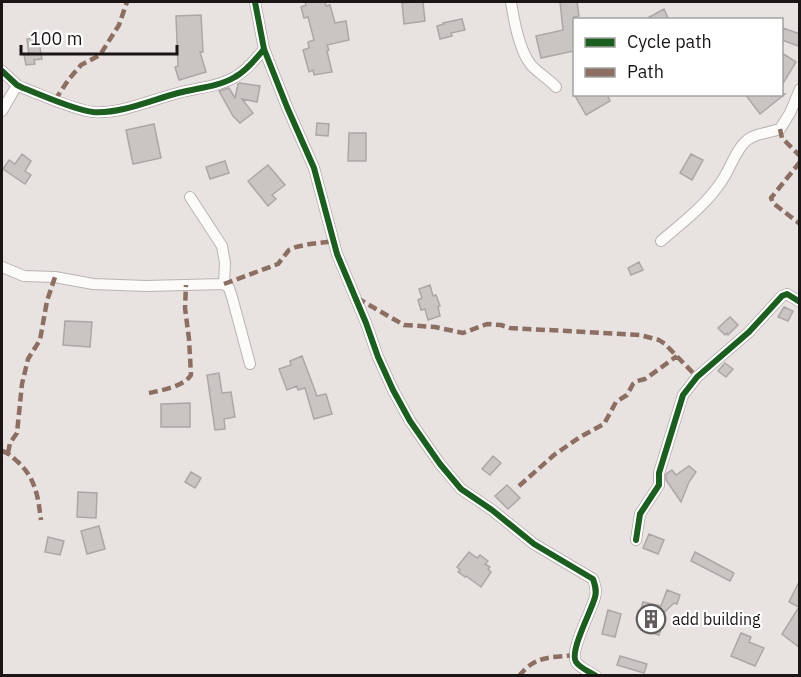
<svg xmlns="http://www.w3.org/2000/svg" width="801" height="677" font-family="'IBM Plex Sans',sans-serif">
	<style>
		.building { fill: #c9c5c3; stroke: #aca7a6; stroke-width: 1.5 }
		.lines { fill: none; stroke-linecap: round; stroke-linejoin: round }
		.minor-casing { stroke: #b9b4b3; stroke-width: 12 }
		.minor { stroke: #fcfbfa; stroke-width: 10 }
		.quiet { stroke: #8d6e63; stroke-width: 4.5; stroke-dasharray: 9 4.5; stroke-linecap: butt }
		.cycleway-casing { stroke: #fff; stroke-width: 10 }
		.cycleway { stroke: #1b5e20; stroke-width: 6 }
		.labels { text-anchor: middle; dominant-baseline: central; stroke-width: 4.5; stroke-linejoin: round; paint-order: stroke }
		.poi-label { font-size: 16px; fill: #1a1615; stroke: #fff; text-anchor: start }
	</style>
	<rect width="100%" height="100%" fill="#e8e2e0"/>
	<!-- building -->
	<path class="building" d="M305,2H325L326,6L330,5L335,23L346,21L349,40L327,45L329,50L327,51L332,72L314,75L313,70L309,72L303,50L309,48L308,42L314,40L308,17L304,18L301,7L306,5Z
		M412,2H423L425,21L404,24L402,3Z
		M560,2H577L579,16L574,17V51L541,58L536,36L563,30Z
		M664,9L669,20H644Z
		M201,15L203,52H200L206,72L179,80L175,67L178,66L176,16Z
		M462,19L465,30L451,33L452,36L440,39L437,26L444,24L443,23Z
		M783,28L800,34L798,46L782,40V33Z
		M38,37L42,59L34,60L35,64L26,65L24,55H29L27,39Z
		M782,53L796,62L782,85Z
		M240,83L260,86L257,102L242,99L253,113L240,123L233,116L219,91L229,88L235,98L238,84Z
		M574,94H607L610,101L586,115Z
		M745,94H785L760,114Z
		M317,123L329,124L328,136L316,135Z
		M154,124L161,158L133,164L126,130Z
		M349,133H366V161H348Z
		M22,154L31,161L25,171L31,175L25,184L3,169L9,160L15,164Z
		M691,154L703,160L692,180L680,173Z
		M225,161L229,173L210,179L206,167Z
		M268,165L285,185L272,195L276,199L268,206L248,181Z
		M639,262L643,270L631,275L628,268Z
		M430,285L433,296L436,295L440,306L438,307L440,316L428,320L425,309L421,310L418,300L422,298L419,289Z
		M784,307L793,311L788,321L778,317Z
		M730,317L738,325L728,335L727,333L725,335L718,328Z
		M65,321L92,322L90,347L63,345Z
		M302,356L317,396L326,394L332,414L314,419L305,388L298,390L297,386L287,390L279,369L291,365L290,361Z
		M725,363L733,369L726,377L718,371Z
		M219,373L222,393L231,392L235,417L224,419L225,429L215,430L207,375Z
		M190,403V427H161V404Z
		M493,456L501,463L490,475L482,469Z
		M689,466L696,472L689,482L681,502L666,480V474L672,470L676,475Z
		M191,472L201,478L195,488L185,482Z
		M507,485L520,498L508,509L495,496Z
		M78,492L97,493L96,518L77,517Z
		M99,526L105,549L87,554L81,531Z
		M649,534L664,540L658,554L643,548Z
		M48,537L64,541L60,555L45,552Z
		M469,552L477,558L480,555L488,561L485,564L490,567L488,569L491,572L481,587L466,576L465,577L458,572L460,570L457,567Z
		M695,552L734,573L730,581L691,561Z
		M800,580V648L782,634L799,607L789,602Z
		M667,590L680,595L677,604L674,603L655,621L663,623L659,635L641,630L645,617L639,616L643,602L661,606Z
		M608,610L621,614L615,637L602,634Z
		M741,633L751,637L749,642L764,648L755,666L731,656Z
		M620,656L647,664L644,673L617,665Z"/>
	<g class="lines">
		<!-- minor casing -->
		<g class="minor-casing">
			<path id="minor" d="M255,2L264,49L287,107L314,168L337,254L366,323L378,357L393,390L410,421L440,464L461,489L492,510L534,544L593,579C595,585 597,590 595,597C592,610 569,651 576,662C580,668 590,672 596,676
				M511,2C514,20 519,50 531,65C538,73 549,79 556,87
				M2,71L17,85L23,88C42,95 74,110 93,112C121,114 151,100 178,93C196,88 218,87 235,77C246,71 256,59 264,49
				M2,111L17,85
				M190,197L222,246L225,263L224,284L229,288L232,297L250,364
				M661,241C682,223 706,205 721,182C730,170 734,153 745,142C754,133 769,133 780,129L790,113L800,89
				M2,267L24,276L55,277L93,284L146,286L224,284
				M636,540L640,514L659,485V473L683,395L697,377L749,332L782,296L787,294L800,302"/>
		</g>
		<!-- minor -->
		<use href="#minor" class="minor"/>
		<!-- quiet -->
		<path class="quiet" d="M55,100L69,79L81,65L100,55L119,25L127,2
			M780,129L782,138L800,156
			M800,162L771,198L773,203L800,224
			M224,284L278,264L289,250L296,247L310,244L335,241
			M357,298L404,325L435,327L463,333L487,324L501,325L510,328L640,335L659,340L665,344L697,377
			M149,393C162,390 183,387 191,375L189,339L185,308L186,285
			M2,451C9,453 12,457 18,462C36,479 38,497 41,520
			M8,453L10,443L17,433L22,384L28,359L40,340L47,301L55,277
			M519,486L554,455L580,437L604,424L616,402L627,395L633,384L637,381L645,379L648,377L677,356
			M519,676C536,655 550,658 574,655"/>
		<!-- cycleway casing -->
		<g class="cycleway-casing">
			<path id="cycleway" d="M255,2L264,49L287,107L314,168L337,254L366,323L378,357L393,390L410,421L440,464L461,489L492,510L534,544L593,579C595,585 597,590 595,597C592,610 569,651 576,662C580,668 590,672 596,676
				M2,71L17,85L23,88C42,95 74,110 93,112C121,114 151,100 178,93C196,88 218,87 235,77C246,71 256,59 264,49
				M636,540L640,514L659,485V473L683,395L697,377L749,332L782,296L787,294L800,302"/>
		</g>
		<!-- cycleway -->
		<use href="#cycleway" class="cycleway"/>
	</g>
	<!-- icons -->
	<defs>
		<g id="building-ring" transform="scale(1.5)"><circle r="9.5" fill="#fff" stroke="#625d5c" stroke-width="1.5"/><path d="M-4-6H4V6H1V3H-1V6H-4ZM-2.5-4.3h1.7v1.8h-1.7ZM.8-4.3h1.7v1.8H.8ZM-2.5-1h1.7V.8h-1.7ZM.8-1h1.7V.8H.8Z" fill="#625d5c"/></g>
	</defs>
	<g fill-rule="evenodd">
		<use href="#building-ring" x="651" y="619"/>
	</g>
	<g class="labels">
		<!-- poi labels -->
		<g class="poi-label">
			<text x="672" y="619">add building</text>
		</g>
	</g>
	<!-- border -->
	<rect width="801" height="677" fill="none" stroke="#1a1615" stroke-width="6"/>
	<!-- legend -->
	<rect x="573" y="18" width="210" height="78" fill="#ffffff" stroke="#a3a2a1" stroke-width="1.5"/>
	<rect x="585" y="38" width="30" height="9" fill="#1b5e20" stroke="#a3a2a1" stroke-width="1.5"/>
	<text x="627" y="48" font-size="18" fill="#1a1615">Cycle path</text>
	<rect x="585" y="68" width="30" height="9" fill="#8d6e63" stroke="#a3a2a1" stroke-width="1.5"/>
	<text x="627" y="78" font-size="18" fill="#1a1615">Path</text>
	<!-- scale -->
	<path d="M21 45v9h156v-9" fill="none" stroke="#1a1615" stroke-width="3"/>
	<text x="30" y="45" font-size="18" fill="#1a1615" stroke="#ffffff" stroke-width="4.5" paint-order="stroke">100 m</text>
</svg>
